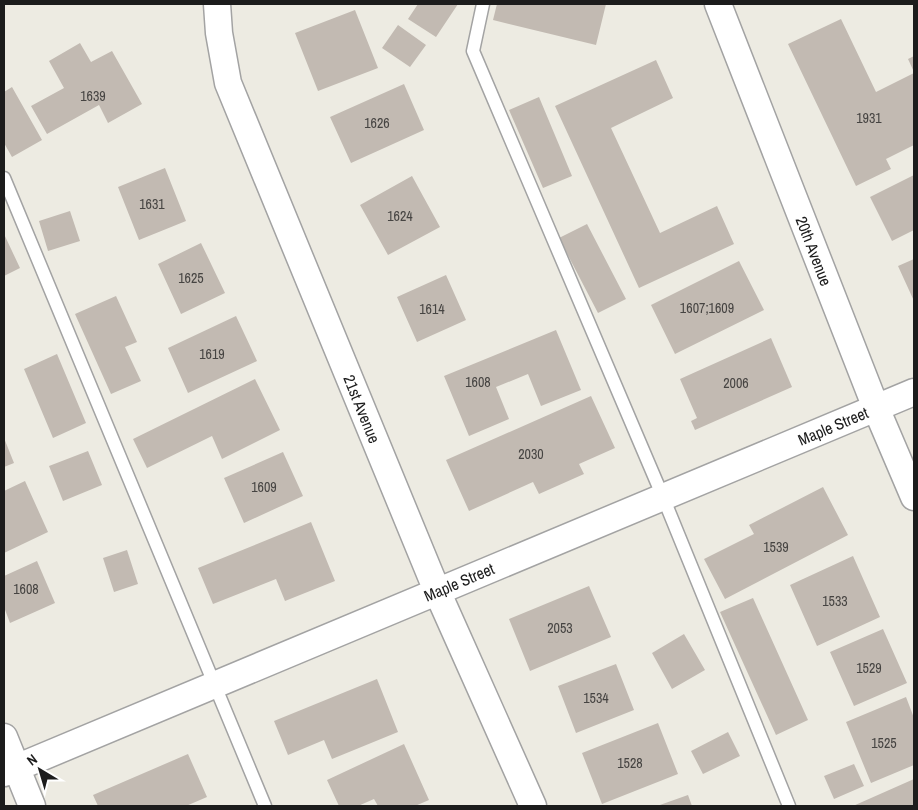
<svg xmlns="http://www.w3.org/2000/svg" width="918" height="810" font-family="'Archivo Narrow',sans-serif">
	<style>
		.building { fill: #c2bab2 }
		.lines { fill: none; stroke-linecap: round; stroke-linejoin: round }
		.service-casing { stroke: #a3a3a3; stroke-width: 15 }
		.minor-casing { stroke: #a3a3a3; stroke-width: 29 }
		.service { stroke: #fff; stroke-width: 12 }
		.minor { stroke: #fff; stroke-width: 26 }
		.labels { text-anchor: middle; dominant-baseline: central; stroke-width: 5; stroke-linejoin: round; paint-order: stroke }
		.number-label { font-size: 14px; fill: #464442 }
		.street-label { font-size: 16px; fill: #1c1c1c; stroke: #fff }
	</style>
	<rect width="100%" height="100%" fill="#edebe2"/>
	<!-- building -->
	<path class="building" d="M418,4H458L436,37L408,19Z
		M497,4H606L596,45L493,20Z
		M355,10L378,68L318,91L295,33Z
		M841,19L876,92L914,73V145L886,159L891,169L856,186L788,44Z
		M398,25L426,45L410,67L382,48Z
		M80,43L91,62L112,51L142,104L108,123L99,105L47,134L31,106L64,88L49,61Z
		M914,56V72L908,59Z
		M656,60L673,98L611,128L660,233L717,206L734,244L639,288L555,106Z
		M404,84L424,130L351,163L330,117Z
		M12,87L42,140L12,157L4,143V92Z
		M539,97L572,176L543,188L509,110Z
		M165,168L186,221L139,240L118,187Z
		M914,175V230L892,241L870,197Z
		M412,176L440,227L388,255L360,205Z
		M70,211L80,241L48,251L39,221Z
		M587,224L626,299L598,313L559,238Z
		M4,234L20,268L4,276Z
		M201,243L225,293L181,314L158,264Z
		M914,259V301L898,266Z
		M739,261L764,310L675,354L651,305Z
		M446,275L466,320L417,342L397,297Z
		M116,296L137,342L125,347L141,381L111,394L75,314Z
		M236,316L257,361L188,393L168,348Z
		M556,330L581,390L541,406L528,374L496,387L509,419L469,436L444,376Z
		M771,338L792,387L695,430L691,421L697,418L680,379Z
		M57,354L86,423L53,438L24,369Z
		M255,379L280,430L222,459L212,436L147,468L133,439Z
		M591,396L615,448L579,464L584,474L539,494L533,482L469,511L446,460Z
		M4,438L14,463L4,467Z
		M88,451L102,485L63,501L49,466Z
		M283,452L303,496L244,523L224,478Z
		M25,481L48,532L4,553V491Z
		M823,487L848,535L725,599L704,559L754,534L749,525Z
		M311,522L335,581L285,601L276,579L213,604L198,568Z
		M127,550L138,584L114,592L103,558Z
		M853,556L880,617L817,646L790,585Z
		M37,561L55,603L10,623L4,607V576Z
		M589,586L611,637L530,671L509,619Z
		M753,598L808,720L776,735L720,612Z
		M883,629L907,683L854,706L830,652Z
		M684,634L705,670L672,689L652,653Z
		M616,664L634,710L576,733L558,686Z
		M377,679L398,732L332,759L324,740L288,755L274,721Z
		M906,697L914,718V765L871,783L846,722Z
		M658,723L678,774L602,804L582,753Z
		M728,732L740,756L703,774L691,751Z
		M404,744L429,800L415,806H378L374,799L358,806H339L327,780Z
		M188,754L207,797L186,806H98L93,795Z
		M854,764L864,786L834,799L824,776Z
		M914,779V806H853Z
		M688,795L692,806H657Z"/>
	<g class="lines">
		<!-- service casing -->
		<g class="service-casing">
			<path id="service" d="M483,4L473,51L663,497L789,806
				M4,178L265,806"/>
		</g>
		<!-- minor casing -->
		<g class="minor-casing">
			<path id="minor" d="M217,4L219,33L228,83L437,591L533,806
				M718,4L876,408L914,497
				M4,737L32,806
				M4,773L914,392"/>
		</g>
		<!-- service -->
		<use href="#service" class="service"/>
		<!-- minor -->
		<use href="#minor" class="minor"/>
	</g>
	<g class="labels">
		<!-- number labels -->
		<g class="number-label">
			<text x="93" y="96">1639</text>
			<text x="869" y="118">1931</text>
			<text x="377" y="123">1626</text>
			<text x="152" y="204">1631</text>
			<text x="400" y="216">1624</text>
			<text x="191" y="278">1625</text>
			<text x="707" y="308">1607;1609</text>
			<text x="432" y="309">1614</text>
			<text x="212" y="354">1619</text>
			<text x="478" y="382">1608</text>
			<text x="736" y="383">2006</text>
			<text x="531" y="454">2030</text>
			<text x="264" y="487">1609</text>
			<text x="776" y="547">1539</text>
			<text x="26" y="589">1608</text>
			<text x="835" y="601">1533</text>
			<text x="560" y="628">2053</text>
			<text x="869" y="668">1529</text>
			<text x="596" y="698">1534</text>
			<text x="884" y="743">1525</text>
			<text x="630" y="763">1528</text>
		</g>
		<!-- street labels -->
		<g class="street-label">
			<text transform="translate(814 251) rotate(69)">20th Avenue</text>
			<text transform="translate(362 409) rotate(68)">21st Avenue</text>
			<text transform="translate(833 426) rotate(-23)">Maple Street</text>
			<text transform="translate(459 582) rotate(-23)">Maple Street</text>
		</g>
	</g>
	<!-- border -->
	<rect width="918" height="810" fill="none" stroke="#1c1c1c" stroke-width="10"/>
	<!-- north arrow -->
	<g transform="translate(40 770) rotate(322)" stroke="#ffffff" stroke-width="4" paint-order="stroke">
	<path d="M0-4L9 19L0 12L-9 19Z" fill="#1c1c1c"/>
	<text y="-8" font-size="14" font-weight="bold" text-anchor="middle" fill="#1c1c1c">N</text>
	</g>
</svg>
